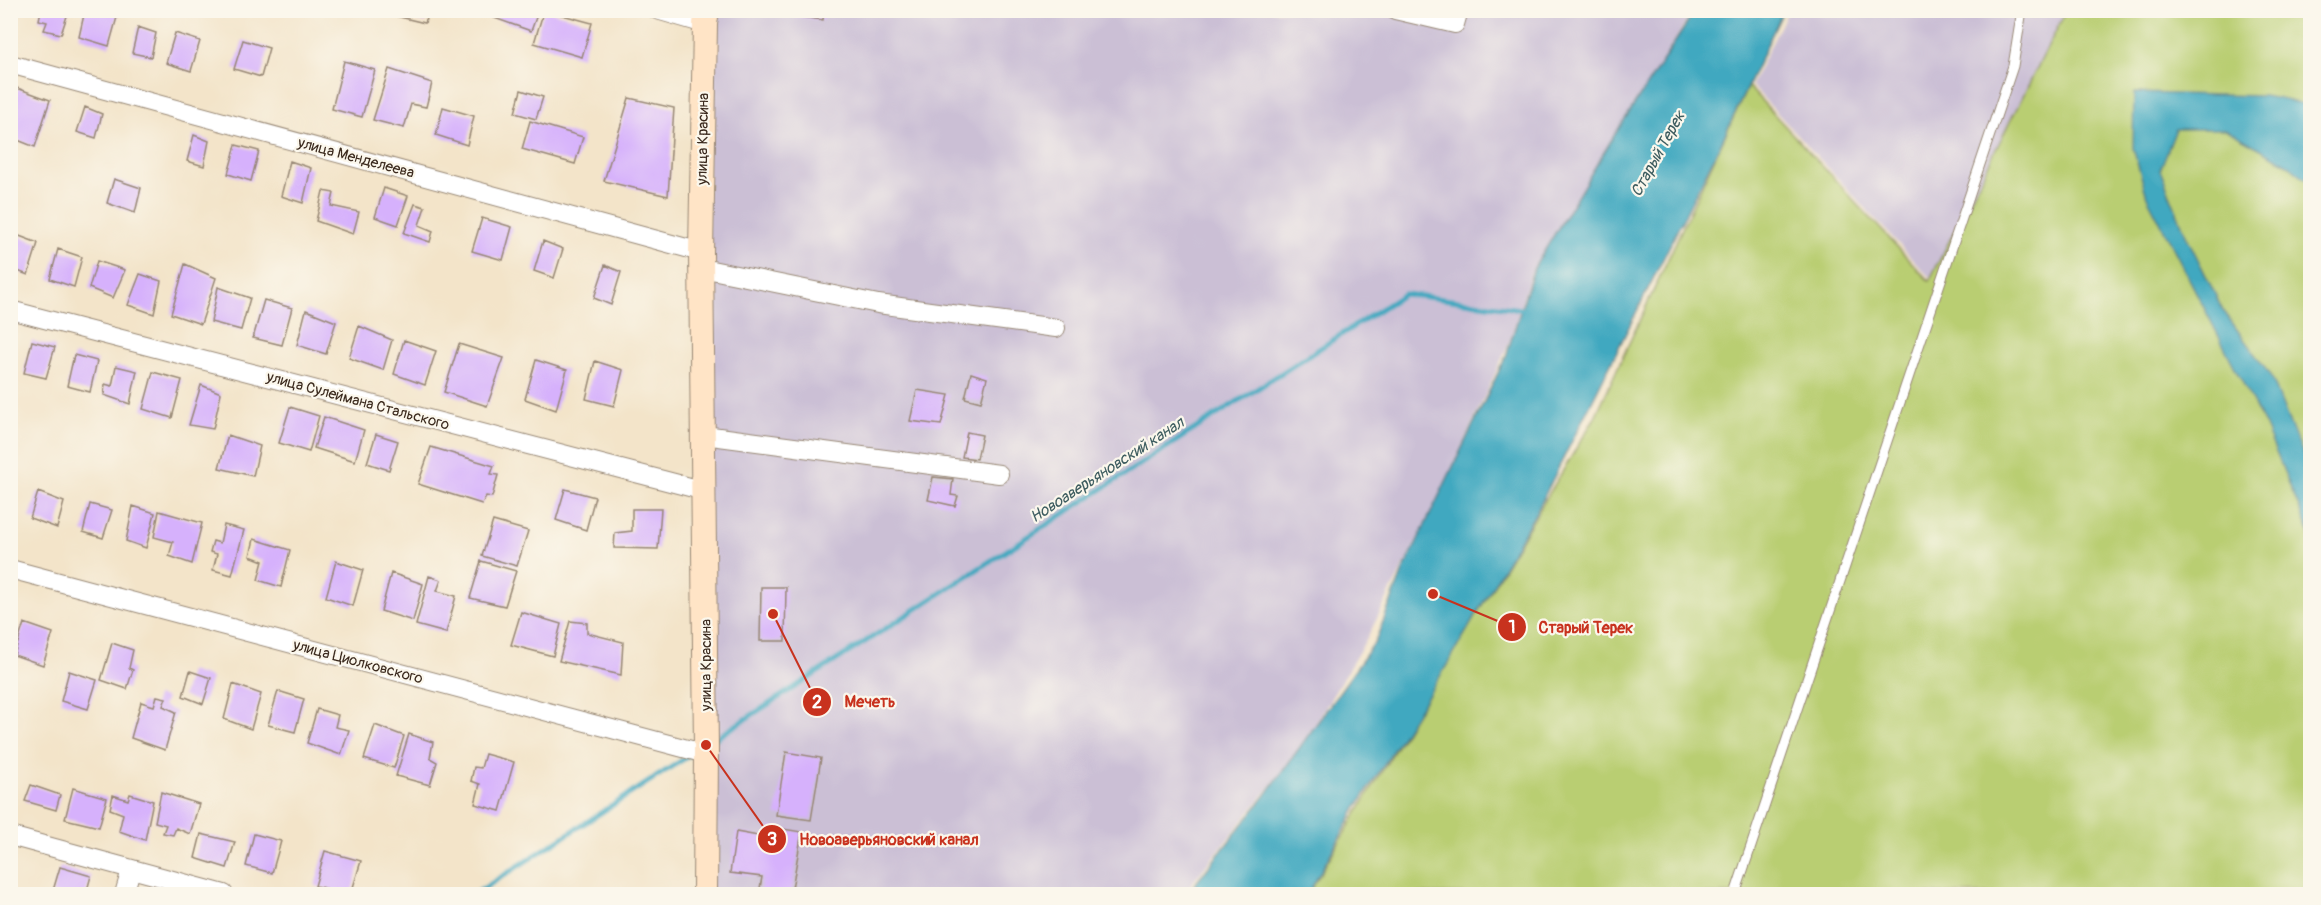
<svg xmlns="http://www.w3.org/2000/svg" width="2321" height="905" font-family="Pangolin,sans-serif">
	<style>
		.industrial { fill: #cbbfd5 }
		.green { fill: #b9ce72; stroke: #7a7c48; stroke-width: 1.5 }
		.water { fill: #40a8c0; stroke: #3e696f; stroke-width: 1.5 }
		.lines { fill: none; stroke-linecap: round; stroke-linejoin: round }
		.stream { stroke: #40a8c0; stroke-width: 5 }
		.building { fill: #d6b1fc }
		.lane-casing { stroke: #978774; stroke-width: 11 }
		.street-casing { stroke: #978774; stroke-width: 20 }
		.secondary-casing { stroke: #978774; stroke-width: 26 }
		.lane { stroke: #fff; stroke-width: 9 }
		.street { stroke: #fff; stroke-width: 18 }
		.secondary { stroke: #ffe4c6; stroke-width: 24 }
		.labels { text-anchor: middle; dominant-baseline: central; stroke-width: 4.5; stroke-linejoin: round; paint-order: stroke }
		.street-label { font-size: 15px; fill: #3b2a1e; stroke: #fbf7ec }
		.water-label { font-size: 16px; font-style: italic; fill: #3d5c5f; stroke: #fbf7ec }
		.leader { fill: none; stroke: #c8321e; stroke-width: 2 }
		.callout-dot { fill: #c8321e; stroke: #fbf7ec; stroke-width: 2 }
		.mark-label { font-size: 18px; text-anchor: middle; font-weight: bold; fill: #fff }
		.callout-label { font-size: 16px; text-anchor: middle; font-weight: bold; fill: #c8321e; stroke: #fbf7ec; stroke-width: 4.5; stroke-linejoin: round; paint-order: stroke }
	</style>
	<rect width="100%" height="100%" fill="#fbf7ec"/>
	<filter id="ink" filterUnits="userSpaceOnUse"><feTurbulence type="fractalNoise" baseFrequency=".0167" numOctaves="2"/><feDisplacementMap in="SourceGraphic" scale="12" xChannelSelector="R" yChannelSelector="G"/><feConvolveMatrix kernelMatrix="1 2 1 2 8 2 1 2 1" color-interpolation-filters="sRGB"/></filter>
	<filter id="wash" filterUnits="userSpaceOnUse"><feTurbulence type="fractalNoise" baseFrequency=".008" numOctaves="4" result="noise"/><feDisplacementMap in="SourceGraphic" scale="24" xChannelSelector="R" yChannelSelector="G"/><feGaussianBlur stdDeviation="1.35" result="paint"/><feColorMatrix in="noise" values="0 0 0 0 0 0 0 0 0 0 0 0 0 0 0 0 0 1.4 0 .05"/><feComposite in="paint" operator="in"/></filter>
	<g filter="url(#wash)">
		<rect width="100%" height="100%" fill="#f3e4c9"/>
		<!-- industrial -->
		<path class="industrial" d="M709,11H1693L1532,270L1509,343L1435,505L1367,638L1300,750L1183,894H703Z
			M1788,11H2067L1931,279L1751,85Z"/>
		<!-- green -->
		<path class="green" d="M2066,11H2310V894H1308L1594,419L1748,86L1929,281Z"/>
		<!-- water -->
		<path class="water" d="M1695,11H1783L1721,143L1539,507L1444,670L1357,807L1308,894H1187L1265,796L1375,642L1403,571L1506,356L1534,268L1612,139Z
			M2134,93L2264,96L2310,105V182L2286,163L2225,129H2176L2160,170L2187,237L2223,310L2272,378L2296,439L2310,467V534L2265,426L2147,197L2133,148Z"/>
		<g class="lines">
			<!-- stream -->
			<path class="stream" d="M713,740L1404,294L1528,310
				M475,894L690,755"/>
		</g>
		<g id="blocks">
			<!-- building -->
			<path class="building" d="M41,10H69L61,34L44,30L47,22L39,20Z
				M85,10H119L109,46L79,37Z
				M388,10H428L425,23L387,14Z
				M433,10H455L452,19L433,13Z
				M488,10H533L538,12L531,31L486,15Z
				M544,10L592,23L582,57L534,43Z
				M786,10H824L823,20L785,15Z
				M138,27L156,33L151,57L132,53Z
				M175,33L200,41L191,71L166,63Z
				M243,40L269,48L261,77L234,69Z
				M344,61L375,70L362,117L332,109Z
				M389,69L432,83L426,107L411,104L404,128L373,120Z
				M17,88L50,100L35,147L10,137V107Z
				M521,90L543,97L536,119L515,113Z
				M629,98L674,108L668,196L604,181Z
				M85,107L102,114L96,138L77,132Z
				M443,107L474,116L467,145L436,135Z
				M530,121L583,137L575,164L522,149Z
				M194,135L209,141L204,166L187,161Z
				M236,145L259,151L251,181L228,174Z
				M290,161L311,168L303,203L281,196Z
				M114,179L141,188L135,213L107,203Z
				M384,188L408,196L398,225L375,217Z
				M323,191L334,193L331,206L359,212L353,234L316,221Z
				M415,204L425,207L419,225L433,231L430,242L404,233Z
				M482,218L512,227L503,260L472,251Z
				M14,234L38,243L28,275L10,268V248Z
				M543,241L563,249L554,278L534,271Z
				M58,249L82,257L74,287L50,279Z
				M97,261L125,270L113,298L89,288Z
				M185,264L216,278L201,324L171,314Z
				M605,265L621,272L611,305L594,298Z
				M140,274L161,281L154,314L128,305Z
				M218,287L250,298L241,330L211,322Z
				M264,300L292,308L282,345L253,338Z
				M306,310L336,322L326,354L297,345Z
				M359,326L392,340L383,370L349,358Z
				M404,340L436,351L425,385L394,374Z
				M32,341L55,347L46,378L24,373Z
				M459,344L504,358L487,406L444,392Z
				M74,355L97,361L90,392L67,386Z
				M536,360L567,370L556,410L525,399Z
				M595,361L623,370L614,406L586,399Z
				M116,366L137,371L130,404L104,395L105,384L112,386Z
				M153,372L182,380L172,418L143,409Z
				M971,373L987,378L981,402L965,398Z
				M201,385L221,393L213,429L189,425Z
				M917,390L949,395L941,425L910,421Z
				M290,407L319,416L309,452L279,443Z
				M324,417L364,430L355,461L314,448Z
				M967,432L982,435L977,459L962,457Z
				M376,434L398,441L389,470L367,463Z
				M228,435L260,446L253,476L219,468Z
				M431,447L494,466L491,474L498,475L492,497L486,496L482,504L418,484Z
				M933,477L953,479L951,495L958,496L955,506L928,500Z
				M565,489L595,497L586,530L556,520Z
				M38,492L64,502L57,528L30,518Z
				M90,504L112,510L103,538L83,532Z
				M133,506L155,513L146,548L126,541Z
				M632,509H661L658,549L614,548L615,533L632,531Z
				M159,511L202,523L192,564L169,556L173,542L154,537Z
				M493,521L528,531L517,566L482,556Z
				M224,525L244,530L232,575L213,570L217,554L210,552L213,541L220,543Z
				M254,539L290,550L281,587L258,580L263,561L250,556Z
				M336,561L363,570L353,606L326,597Z
				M481,561L516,571L505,606L470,598Z
				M391,573L423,584L413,621L381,611Z
				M429,576L441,580L437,591L456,596L446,633L416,625Z
				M761,587H786L785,641H760Z
				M521,612L561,624L553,656L511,645Z
				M570,621L587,623V633L623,642L621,675L559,661Z
				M24,623L53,633L43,665L14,655Z
				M112,643L133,650L129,668L133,670L127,689L101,680Z
				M69,671L97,680L88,709L61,701Z
				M190,671L211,678L203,704L183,696Z
				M233,684L261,694L251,729L224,719Z
				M278,691L304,699L295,732L268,725Z
				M157,696L166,698L163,706L176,712L165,750L131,738L141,702L154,706Z
				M317,709L338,715L335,727L349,730L341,755L307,743Z
				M375,725L404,736L394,768L364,759Z
				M409,734L433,742L430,758L437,762L430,785L396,776Z
				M786,752L821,758L811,820L776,815Z
				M485,754L514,762L500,811L475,804L480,784L471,781L474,767L481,768Z
				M31,785L60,795L56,810L25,801Z
				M73,788L107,798L99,827L65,819Z
				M161,792L199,804L190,834L176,828L173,835L163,833L166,825L155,822Z
				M130,794L153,801L145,840L119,831L123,814L110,809L113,795L128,800Z
				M771,827L802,832L791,894H759L762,877L730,873L736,832L769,838Z
				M201,834L235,842L227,868L195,858Z
				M254,834L281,841L272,873L246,866Z
				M325,851L361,861L351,894L315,886Z
				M60,867L91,876L86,894H52Z"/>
		</g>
	</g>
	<g filter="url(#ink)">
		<use href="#blocks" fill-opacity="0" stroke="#978774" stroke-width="1.5"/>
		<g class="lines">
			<!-- lane casing -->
			<g class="lane-casing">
				<path id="lane" d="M1735,894L2013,66L2022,10"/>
			</g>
			<!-- street casing -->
			<g class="street-casing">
				<path id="street" d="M657,10L705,24
					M1395,10L1455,24L1459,10
					M10,64L701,252
					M702,268L878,304L1056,328
					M10,310L705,491
					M704,435L999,474
					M10,569L706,754
					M10,836L224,894
					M124,894L131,870"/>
			</g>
			<!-- secondary casing -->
			<g class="secondary-casing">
				<path id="secondary" d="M705,894L706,750L701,252L705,24L707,10"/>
			</g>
			<!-- lane -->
			<use href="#lane" class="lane"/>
			<!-- street -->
			<use href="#street" class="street"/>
			<!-- secondary -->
			<use href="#secondary" class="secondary"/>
		</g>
	</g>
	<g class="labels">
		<!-- street labels -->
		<g class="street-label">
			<text transform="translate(703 139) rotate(-89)">улица Красина</text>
			<text transform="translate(356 158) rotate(15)">улица Менделеева</text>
			<text transform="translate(358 401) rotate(15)">улица Сулеймана Стальского</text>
			<text transform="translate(358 662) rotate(15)">улица Циолковского</text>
			<text transform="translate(706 665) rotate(-90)">улица Красина</text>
		</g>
		<!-- water labels -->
		<g class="water-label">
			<text transform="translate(1658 154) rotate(-61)">Старый Терек</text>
			<text transform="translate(1107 470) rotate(-33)">Новоаверьяновский канал</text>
		</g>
	</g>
	<!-- callouts -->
	<path class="leader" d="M1433 594L1512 627M773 614L817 702M706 745L772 839"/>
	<g class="callout-dot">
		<circle cx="1433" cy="594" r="6"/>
		<circle cx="773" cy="614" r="6"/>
		<circle cx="706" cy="745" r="6"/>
		<circle cx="1512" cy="627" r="15"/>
		<circle cx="817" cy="702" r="15"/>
		<circle cx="772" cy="839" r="15"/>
	</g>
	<g class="mark-label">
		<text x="1512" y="633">1</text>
		<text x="817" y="708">2</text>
		<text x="772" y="845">3</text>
	</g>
	<g class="callout-label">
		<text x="1586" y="633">Старый Терек</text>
		<text x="870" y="707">Мечеть</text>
		<text x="889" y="845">Новоаверьяновский канал</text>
	</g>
	<!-- margin -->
	<rect width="2321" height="905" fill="none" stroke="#fbf7ec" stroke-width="36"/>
</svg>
